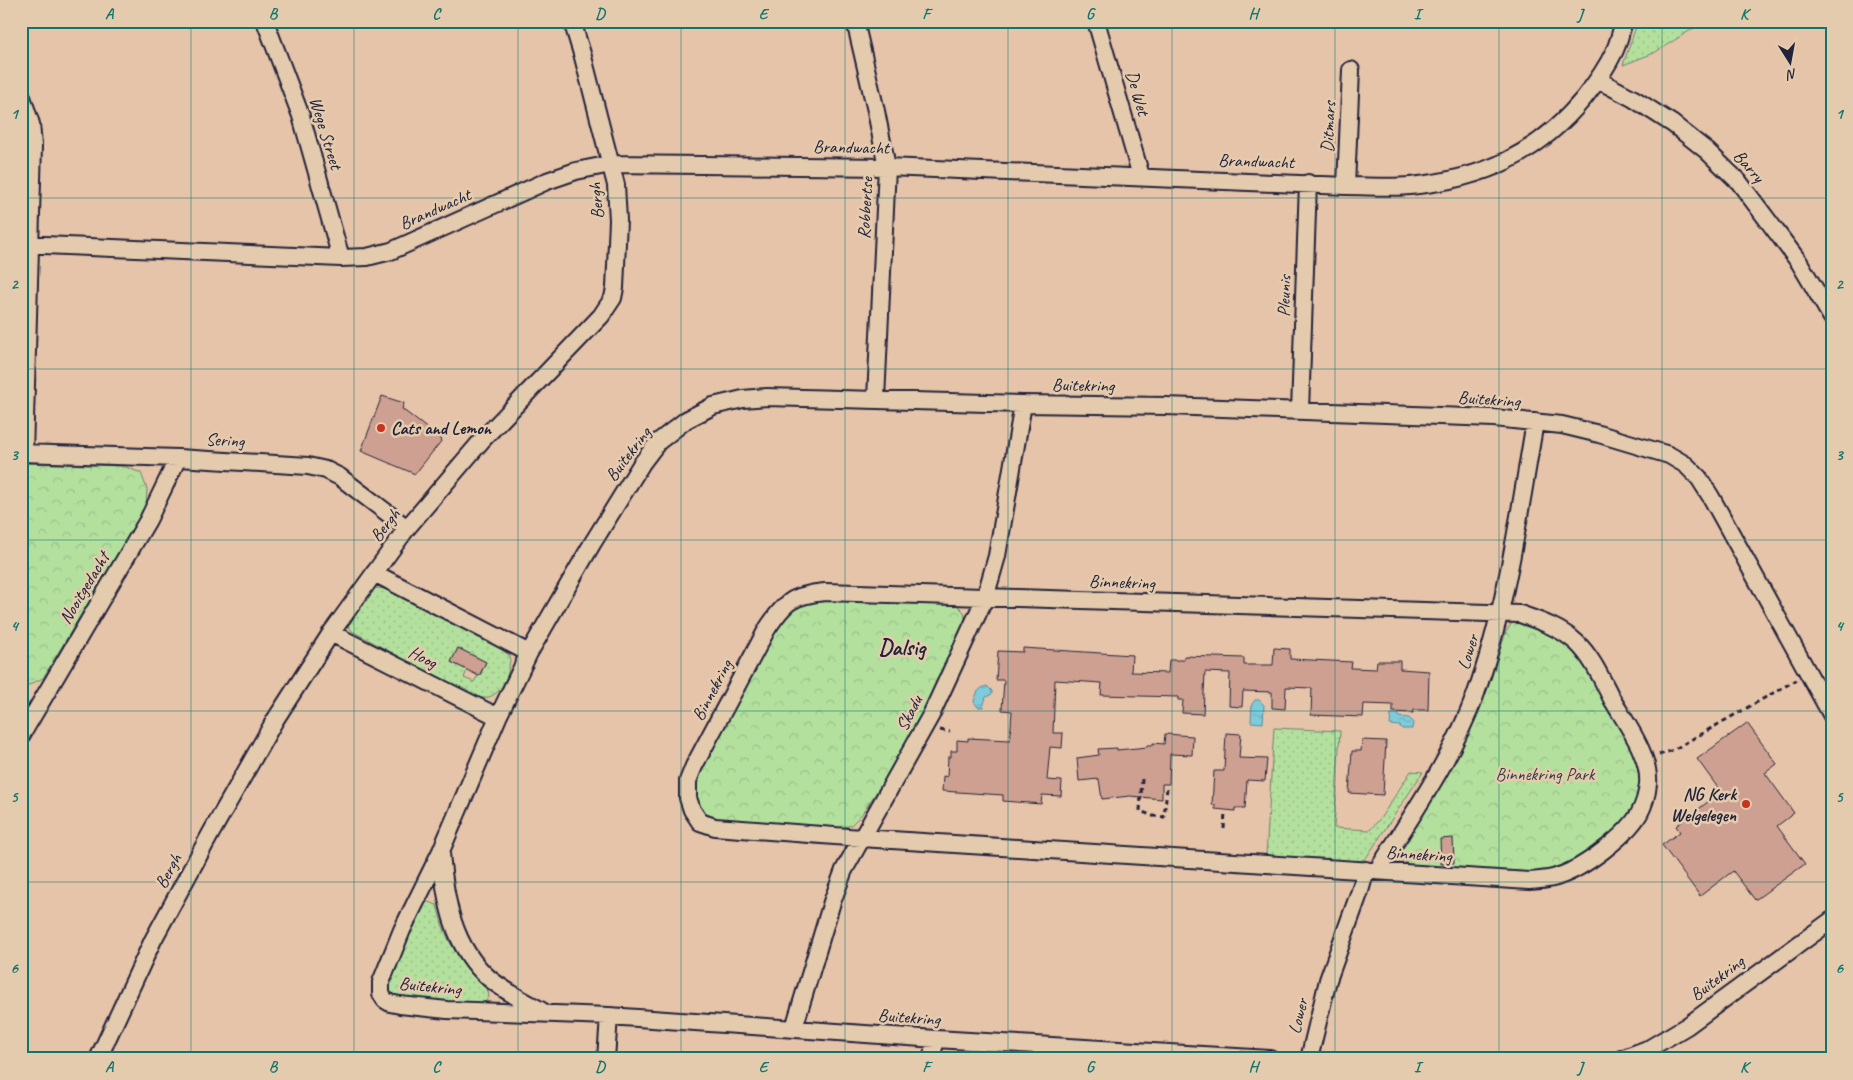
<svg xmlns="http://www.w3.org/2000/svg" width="1853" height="1080" font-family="Caveat,sans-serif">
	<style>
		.grass { fill: url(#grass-dots); stroke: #6b816c; fill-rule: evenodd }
		.park { fill: url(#park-crowns); stroke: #6b816c }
		.water { fill: url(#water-ripples); stroke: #59889b }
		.building { fill: #cea091; stroke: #22223b }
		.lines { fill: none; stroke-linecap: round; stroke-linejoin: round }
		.street-casing { stroke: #22223b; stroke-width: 20 }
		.path { stroke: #22223b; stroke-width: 3; stroke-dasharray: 5 4; stroke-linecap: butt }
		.street { stroke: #e5cbad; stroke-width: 16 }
		.grid { fill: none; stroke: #0f766e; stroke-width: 1; stroke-opacity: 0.55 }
		.poi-dot { fill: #c8321e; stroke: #e5cbad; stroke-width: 2 }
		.labels { text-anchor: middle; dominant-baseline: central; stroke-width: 5; stroke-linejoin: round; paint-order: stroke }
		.street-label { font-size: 18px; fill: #22223b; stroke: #e5cbad }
		.poi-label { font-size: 18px; font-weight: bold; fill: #22223b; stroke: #e5cbad; text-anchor: start }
		.park-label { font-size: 18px; fill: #383e4a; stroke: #e5cbad }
		.district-label { font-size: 22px; font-weight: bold; fill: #22223b; stroke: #e5cbad }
		.neatline { fill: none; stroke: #0f766e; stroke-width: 2 }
		.grid-label { font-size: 16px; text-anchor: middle; font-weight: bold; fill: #0f766e }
	</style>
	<defs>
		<pattern id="grass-dots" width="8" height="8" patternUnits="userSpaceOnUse" patternTransform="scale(1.25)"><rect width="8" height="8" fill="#b4e09e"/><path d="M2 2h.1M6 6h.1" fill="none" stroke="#9ac089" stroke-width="1.8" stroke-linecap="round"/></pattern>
		<pattern id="park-crowns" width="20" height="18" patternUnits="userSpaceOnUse" patternTransform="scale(1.25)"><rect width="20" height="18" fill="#b4e09e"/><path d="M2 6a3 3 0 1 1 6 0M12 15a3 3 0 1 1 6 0" fill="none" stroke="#9ac089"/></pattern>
		<pattern id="water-ripples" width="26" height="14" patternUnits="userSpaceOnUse" patternTransform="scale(1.25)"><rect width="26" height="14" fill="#7eccdb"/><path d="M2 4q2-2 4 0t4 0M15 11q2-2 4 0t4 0" fill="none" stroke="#6dafbd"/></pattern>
	</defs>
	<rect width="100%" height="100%" fill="#e6c4a9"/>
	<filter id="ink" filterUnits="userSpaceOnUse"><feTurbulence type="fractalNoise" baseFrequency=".02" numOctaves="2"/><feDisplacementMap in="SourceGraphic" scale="10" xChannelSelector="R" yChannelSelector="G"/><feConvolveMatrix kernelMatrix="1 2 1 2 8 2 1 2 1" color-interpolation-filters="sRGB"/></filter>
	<g filter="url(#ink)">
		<!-- grass -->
		<path class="grass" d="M1638,21H1705L1654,53L1623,65Z
			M375,588L385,589L498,647L510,656C510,673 502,699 481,698L413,664L352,631L348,626C353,609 360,597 375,588ZM458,648L486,662L480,676L478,675L474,682L464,678L467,670L451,662Z
			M1274,728L1340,731L1334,828L1370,830L1380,819L1411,771L1423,772L1366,858L1360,861H1352L1266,856Z
			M428,902L437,905C439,911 440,918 442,924C451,951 469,971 488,991L489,997L485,1002L481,1003L398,1000L390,996L387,984L422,905Z"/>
		<!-- park -->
		<path class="park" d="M21,463L123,466L141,473L147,489L146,506L43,678L29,685L21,684Z
			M817,600L957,605L964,612L966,625L944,676L900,756L862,814L851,825L837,829L718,821L702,814L692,794L693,785L734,701L780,623L797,604Z
			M1517,621L1523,622C1541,630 1562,636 1575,652C1579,656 1582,663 1585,668C1593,681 1600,695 1608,708C1619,727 1639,754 1640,776C1644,825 1574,867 1533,874L1410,865L1405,862L1402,856L1401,849L1410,832L1445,780L1469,732L1491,679L1506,632L1511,624Z"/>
		<!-- water -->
		<path class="water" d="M987,686L992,691V694L986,697L983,707H978L974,702C976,694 978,688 987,686Z
			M1255,700H1259L1264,705L1263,723L1251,722L1252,704Z
			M1391,714H1398L1399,717L1409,718L1413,722L1412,729H1402L1400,726L1390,725Z"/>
		<!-- building -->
		<path class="building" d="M382,396L404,403L402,409L442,440L415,474L361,451Z
			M458,648L486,662L479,676L451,662Z
			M1023,648L1132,655L1131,672L1168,673L1169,660H1184V656L1244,658V665H1273L1274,648L1290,649V659L1352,662L1351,668L1376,669L1377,661H1400V669L1429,671L1428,710H1414L1413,713L1393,712V705L1364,704L1363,717L1311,715L1312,688L1286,687L1285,709L1272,708V692L1243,691L1242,707L1229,706L1230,673L1205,672L1203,714L1182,713L1183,700H1178V697L1101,695L1102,683L1055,680L1053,733H1063L1062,748L1050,747L1047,780L1062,781L1061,796L1042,795L1041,804L1003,801V795L942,791L943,776L947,777L948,757H951V751H957V740L968,741V738L1010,740L1012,711L1002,710L1004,680H996L998,651L1023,652Z
			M1747,723L1777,764L1765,773L1794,813L1777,826L1805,864L1755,900L1733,871L1700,896L1662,845L1680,832L1676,826L1721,792L1697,759Z
			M1226,733L1241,734L1239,758L1267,759L1265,781L1247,780L1245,808H1235V811L1215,809V805H1212L1214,771H1224Z
			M1165,734L1193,736L1192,755L1170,754L1169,784H1162V799L1130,796L1102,799L1099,779L1079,781L1077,758L1099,755L1098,749L1117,748V750L1147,747V745H1153V743L1164,744Z
			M1362,740L1386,741L1383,795L1349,793L1352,751H1361Z
			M1453,838L1454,863L1441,864L1440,839Z"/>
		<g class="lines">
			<!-- street casing -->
			<g class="street-casing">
				<path id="street" d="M265,21L301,116L341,258
					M855,21L876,111L887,167L876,399
					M1096,21L1141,176
					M1598,80L1634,99L1673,124L1707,151L1739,182L1799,262L1832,318
					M21,94L31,124L33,146L24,453
					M1346,186L1351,70
					M21,244L341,258L367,257L391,251L547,181L576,171L611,164L887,167L1346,186C1367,186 1389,188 1410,186C1483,179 1537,155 1584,98C1596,83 1607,67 1615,50C1619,41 1621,31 1624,21
					M1300,411L1308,183
					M21,453L178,458L308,466L326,470L340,477L407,528
					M374,573L529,653
					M825,592L1520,614C1540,621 1561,628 1577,643C1593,658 1603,682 1613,701C1622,716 1633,732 1640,748C1645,759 1649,772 1648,784C1647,794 1644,805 1639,814C1626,836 1584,868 1559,876C1550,880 1539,880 1529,881L861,838L715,827L700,822L692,810L688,798V781L694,766L767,629C785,602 792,595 825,592Z
					M331,633L498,717
					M21,736L148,520L178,458
					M441,853C445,898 452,947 490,979C506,992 524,1001 542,1011
					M1377,871C1412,815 1452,758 1475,696C1507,607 1519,514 1535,422
					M794,1028L832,902L844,870L931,715L985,598L997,556L1023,404
					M98,1059L153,940L211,833L275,720L331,633L407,528L483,439L601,316L613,298L615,288L618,220L616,185L583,57L572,21
					M606,1059L609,1016
					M931,1059L936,1039
					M1270,1059L936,1039L609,1016L447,1010L400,1005L390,1003L385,1000L381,994V982L402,930L441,851L498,717L529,653L592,544L642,463L658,442L686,420L713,406L743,399L767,397L1023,404L1166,406L1494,418L1562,425L1599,434L1669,455L1686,465L1699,478L1711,497L1832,716
					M1309,1059L1328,980L1360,891L1366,870
					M1621,1059L1650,1048L1687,1026L1832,920"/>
			</g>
			<!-- path -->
			<path class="path" d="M940,730L950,732
				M1659,755L1673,750L1796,680
				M1142,779L1140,811L1153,816L1164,817L1167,788
				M1224,829L1225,811"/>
			<!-- street -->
			<use href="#street" class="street"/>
		</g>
	</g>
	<!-- grid -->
	<path class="grid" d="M191,21V1059M354,21V1059M518,21V1059M681,21V1059M845,21V1059M1008,21V1059M1172,21V1059M1335,21V1059M1499,21V1059M1662,21V1059M21,198H1832M21,369H1832M21,540H1832M21,711H1832M21,882H1832"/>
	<!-- markers -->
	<g class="poi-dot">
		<circle cx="381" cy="428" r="5"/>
		<circle cx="1746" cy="804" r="5"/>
	</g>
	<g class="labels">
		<!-- street labels -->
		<g class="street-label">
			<text transform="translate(1138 93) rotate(74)">De Wet</text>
			<text transform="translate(1328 127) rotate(-87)">Ditmars</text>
			<text transform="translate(326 133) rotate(73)">Wege Street</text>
			<text transform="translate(851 147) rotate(1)">Brandwacht</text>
			<text transform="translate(1256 161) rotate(2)">Brandwacht</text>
			<text transform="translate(1749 166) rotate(48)">Barry</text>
			<text transform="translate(596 201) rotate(-95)">Bergh</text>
			<text transform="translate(865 208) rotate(-87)">Robbertse</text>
			<text transform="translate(435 209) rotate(-24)">Brandwacht</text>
			<text transform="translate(1284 296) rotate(-88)">Pleunis</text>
			<text transform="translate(1083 385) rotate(1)">Buitekring</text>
			<text transform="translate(1489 399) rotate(4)">Buitekring</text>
			<text transform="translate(225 440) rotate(3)">Sering</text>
			<text transform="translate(628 454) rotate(-53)">Buitekring</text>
			<text transform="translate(385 525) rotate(-52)">Bergh</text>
			<text transform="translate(1122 582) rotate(2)">Binnekring</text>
			<text transform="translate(84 588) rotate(-59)">Nooitgedacht</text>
			<text transform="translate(1468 652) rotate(-73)">Lower</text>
			<text transform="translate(423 657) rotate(27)">Hoog</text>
			<text transform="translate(712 690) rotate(-62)">Binnekring</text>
			<text transform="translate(909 713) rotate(-63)">Skadu</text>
			<text transform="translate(1419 854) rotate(4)">Binnekring</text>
			<text transform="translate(168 871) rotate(-62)">Bergh</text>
			<text transform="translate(1717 978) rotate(-37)">Buitekring</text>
			<text transform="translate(430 986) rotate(6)">Buitekring</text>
			<text transform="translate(1298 1016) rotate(-76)">Lower</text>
			<text transform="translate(909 1017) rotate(4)">Buitekring</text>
		</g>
		<!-- poi labels -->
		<g class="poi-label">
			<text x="391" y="428">Cats and Lemon</text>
			<text x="1736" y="794" text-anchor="end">NG Kerk<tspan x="1736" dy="21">Welgelegen</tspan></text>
		</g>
		<!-- park labels -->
		<g class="park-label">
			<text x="1545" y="774">Binnekring Park</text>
		</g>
		<!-- district labels -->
		<g class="district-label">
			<text x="902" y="648">Dalsig</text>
		</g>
	</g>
	<!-- margin -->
	<rect width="1853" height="1080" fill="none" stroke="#e5cbad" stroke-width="55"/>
	<!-- north arrow -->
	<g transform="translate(1790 62) rotate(169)" stroke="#e5cbad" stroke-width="4" paint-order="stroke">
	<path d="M0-4L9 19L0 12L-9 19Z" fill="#22223b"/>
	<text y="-8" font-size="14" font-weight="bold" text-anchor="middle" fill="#22223b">N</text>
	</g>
	<rect x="28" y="28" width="1798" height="1024" class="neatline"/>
	<g class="grid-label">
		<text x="109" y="19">A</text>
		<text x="273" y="19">B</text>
		<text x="436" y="19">C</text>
		<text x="600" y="19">D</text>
		<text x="763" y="19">E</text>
		<text x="926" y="19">F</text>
		<text x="1090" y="19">G</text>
		<text x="1253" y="19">H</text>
		<text x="1417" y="19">I</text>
		<text x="1580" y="19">J</text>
		<text x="1744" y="19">K</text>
		<text x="14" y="119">1</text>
		<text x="1839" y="119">1</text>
		<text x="14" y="289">2</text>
		<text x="1839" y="289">2</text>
		<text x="14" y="460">3</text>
		<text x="1839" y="460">3</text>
		<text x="14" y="631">4</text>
		<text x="1839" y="631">4</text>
		<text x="14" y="802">5</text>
		<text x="1839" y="802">5</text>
		<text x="14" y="973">6</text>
		<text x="1839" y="973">6</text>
		<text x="109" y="1072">A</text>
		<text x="273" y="1072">B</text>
		<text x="436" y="1072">C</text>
		<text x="600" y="1072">D</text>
		<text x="763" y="1072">E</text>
		<text x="926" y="1072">F</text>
		<text x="1090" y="1072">G</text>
		<text x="1253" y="1072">H</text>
		<text x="1417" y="1072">I</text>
		<text x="1580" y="1072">J</text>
		<text x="1744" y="1072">K</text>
	</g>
</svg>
